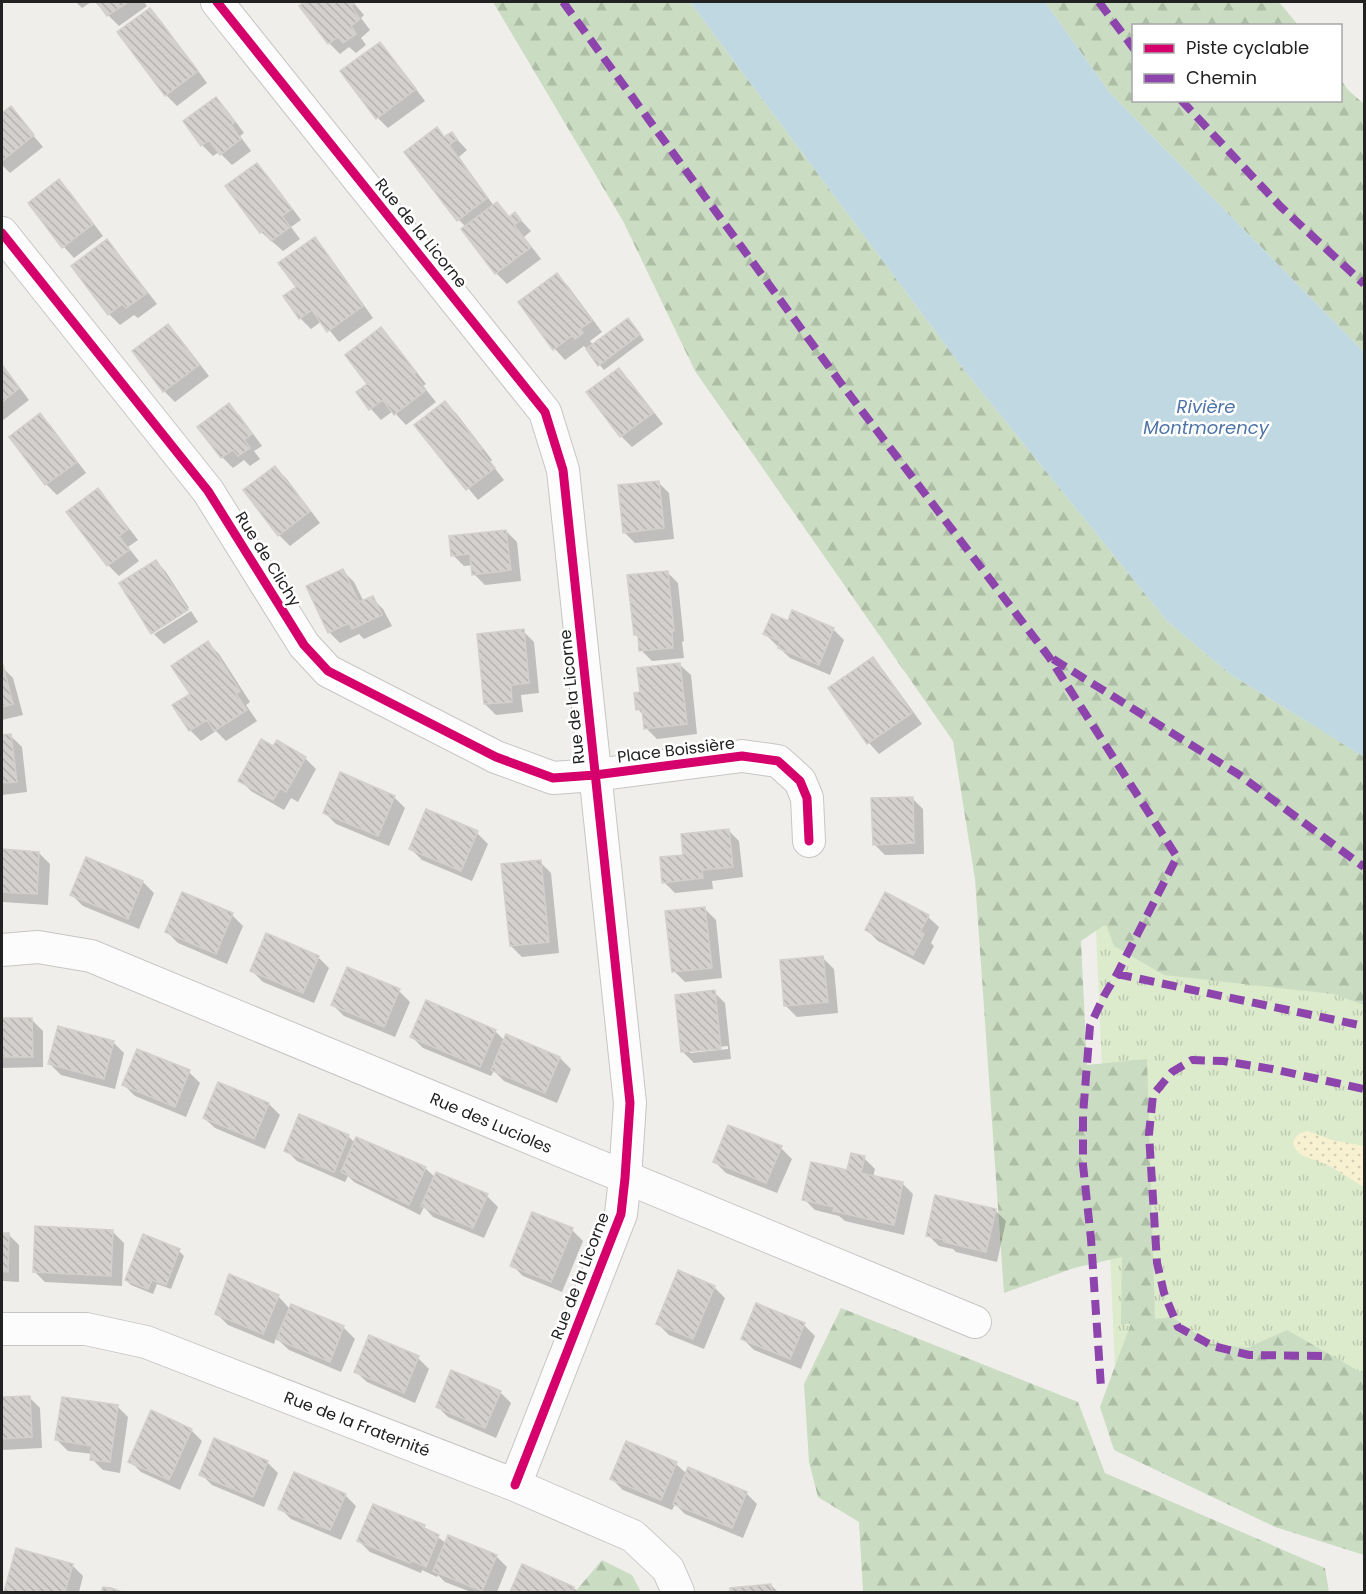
<svg xmlns="http://www.w3.org/2000/svg" width="1366" height="1594" font-family="Poppins,sans-serif">
	<style>
		.grass { fill: url(#grass-tufts) }
		.forest { fill: url(#forest-firs) }
		.sand { fill: url(#sand-dots) }
		.water { fill: #c0d8e1 }
		.shadow { fill: #0003; fill-rule: evenodd }
		.building { fill: url(#building-back-hatch); stroke: #d3d0cc; stroke-width: 1.5 }
		.lines { fill: none; stroke-linecap: round; stroke-linejoin: round }
		.minor-casing { stroke: #c7c6c5; stroke-width: 34 }
		.minor { stroke: #fdfcfc; stroke-width: 32 }
		.quiet { stroke: #8e44ad; stroke-width: 8; stroke-dasharray: 15 8; stroke-linecap: butt }
		.cycleway-casing { stroke: #fff; stroke-width: 13 }
		.cycleway { stroke: #d6006c; stroke-width: 9 }
		.labels { text-anchor: middle; dominant-baseline: central; stroke-width: 5; stroke-linejoin: round; paint-order: stroke }
		.street-label { font-size: 16px; fill: #222; stroke: #fff }
		.water-label { font-size: 18px; font-style: italic; fill: #4e74a7; stroke: #fff }
	</style>
	<defs>
		<pattern id="grass-tufts" width="24" height="20" patternUnits="userSpaceOnUse" patternTransform="scale(1.5)"><rect width="24" height="20" fill="#dbebcc"/><path d="M3 7l-1-3M5 7V3M7 7l1-3M15 17l-1-3M17 17v-4M19 17l1-3" fill="none" stroke="#bcc9af"/></pattern>
		<pattern id="forest-firs" width="22" height="20" patternUnits="userSpaceOnUse" patternTransform="scale(1.5)"><rect width="22" height="20" fill="#caddc2"/><path d="M5 1l3.5 6h-7zM16 11l3.5 6h-7z" fill="#adbda6"/></pattern>
		<pattern id="sand-dots" width="8" height="8" patternUnits="userSpaceOnUse" patternTransform="scale(1.5)"><rect width="8" height="8" fill="#f7f1d2"/><path d="M2 2h.1M6 6h.1" fill="none" stroke="#d3ceb4" stroke-width="1.8" stroke-linecap="round"/></pattern>
		<pattern id="building-back-hatch" width="6" height="6" patternUnits="userSpaceOnUse" patternTransform="scale(1.5)"><rect width="6" height="6" fill="#d3d0ce"/><path d="M-1 5l2 2M0 0l6 6M5-1l2 2" fill="none" stroke="#b5b2b1"/></pattern>
	</defs>
	<rect width="100%" height="100%" fill="#f0eeeb"/>
	<!-- grass -->
	<path class="grass" d="M1243,685L1364,754V1509L1117,1415L1095,907Z"/>
	<!-- forest -->
	<path class="forest" d="M493,2H690L964,370L1167,621L1230,674L1364,757V1005L1333,994L1164,975L1114,946L1106,924L1081,941L1087,1065L1147,1059L1155,1319L1172,1317L1211,1344L1247,1348L1287,1330L1364,1374V1555L1275,1527L1114,1450L1100,1407L1131,1323L1121,1325L1122,1257L1074,1268L1004,1293L975,879L953,741L695,371L623,221Z
		M1045,2H1279L1298,25L1134,26V100H1340L1341,80L1348,90L1364,104V352L1110,93Z
		M841,1308L1078,1402L1105,1473L1325,1568L1329,1592H863L859,1522L818,1497L809,1462L804,1384Z
		M602,1560L632,1575L641,1592H575Z"/>
	<!-- sand -->
	<path class="sand" d="M1308,1131L1332,1140L1364,1146V1187L1328,1165L1301,1155L1296,1150L1293,1143C1296,1134 1299,1133 1308,1131Z"/>
	<!-- water -->
	<path class="water" d="M690,2H1045L1110,93L1364,352V757L1230,674L1167,621L964,370Z"/>
	<!-- shadow -->
	<path class="shadow" d="M76,2H91L82,8Z
		M95,2H144L147,6L119,26Z
		M302,2H353L364,15L361,18L370,30L361,38L366,45L356,53L349,47L340,54L329,43L301,6L304,4Z
		M150,10L161,21L207,83L177,106L166,95Z
		M380,44L390,55L425,101L388,128L378,118Z
		M216,99L227,110L244,133L240,136L251,151L232,165L219,152L213,156L202,145L185,121Z
		M10,108L43,147L10,173L2,165V115Z
		M436,129L445,138L452,134L467,150L459,157L494,206L497,204L510,218L515,214L531,231L524,237L541,259L507,284L496,273L466,227L459,220Z
		M257,165L268,176L301,220L291,227L300,239L283,251L261,232Z
		M59,181L70,192L103,236L74,258L64,247L30,203Z
		M314,239L325,250L373,318L339,342L322,321L311,329L300,318L298,288Z
		M106,241L117,252L157,304L138,318L134,315L120,325L109,314Z
		M557,275L568,286L602,332L590,341L593,345L633,325L644,340L604,370L584,346L565,360L555,349Z
		M168,326L179,337L209,376L175,402L164,391Z
		M381,329L391,340L426,384L423,386L436,402L406,425L393,411L381,420L371,409L369,384Z
		M2,364L29,400L2,421Z
		M619,370L630,381L663,424L632,447L621,436L588,393Z
		M445,403L456,413L492,460L490,462L504,480L478,500L416,425Z
		M229,405L240,416L262,446L254,451L260,459L250,466L244,460L233,468L222,457Z
		M40,415L51,426L86,473L57,495L46,484L11,437Z
		M275,468L286,478L320,523L290,546L279,535Z
		M658,482L669,493L674,539L635,543L624,532Z
		M97,490L108,501L138,540L128,547L139,561L119,576L108,565L68,512Z
		M506,531L517,542L521,581L485,585L474,574L473,565L464,566L453,555Z
		M156,561L166,572L189,608L153,631V634L121,584Z
		M343,571L354,582L364,602L372,598L383,609L392,626L364,639L359,634L340,643L329,632Z
		M667,572L678,583L684,641L682,642L684,658L652,661L641,650L639,639L635,634Z
		M191,611L198,622L164,644L154,634Z
		M788,623L833,629L844,640L830,675L790,658L765,634Z
		M523,631L534,642L539,693L521,695L523,712L496,715L485,704Z
		M208,643L219,654L250,702L246,705L257,721L226,741L216,731L201,741L190,730L174,706L192,694Z
		M873,659L883,670L922,724L879,754L869,743L830,689Z
		M679,664L691,675L697,734L657,739L646,728L644,716L638,709L642,694Z
		M2,667L13,678L23,715L2,720Z
		M11,736L22,747L27,792L2,795V737Z
		M274,748L305,758L316,769L298,802L291,798L284,810L251,791L240,780Z
		M394,797L405,808L389,846L336,824L325,813Z
		M912,798L923,809L924,854L885,855L874,844Z
		M728,830L739,841L743,877L712,881L713,889L675,893L664,882Z
		M477,833L488,844L472,881L422,860L411,849Z
		M2,851L39,853L50,864L48,905L2,902Z
		M86,859L143,882L154,893L139,929L83,906L72,895Z
		M540,862L551,873L559,953L522,957L511,946Z
		M705,909L716,920L722,978L685,982L674,971Z
		M232,915L243,926L227,964L178,943L167,932Z
		M928,917L939,927L931,943L934,946L924,965L878,941L867,930Z
		M318,957L329,968L314,1003L263,982L252,971Z
		M823,958L834,969L838,1013L797,1017L786,1006Z
		M399,991L410,1002L395,1037L344,1016L333,1005Z
		M714,992L725,1003L731,1059L694,1063L683,1052ZM728,1046V1049L690,1053V1050Z
		M2,1020H32L43,1031V1067L2,1068Z
		M495,1031L505,1041L507,1036L560,1058L571,1069L557,1103L504,1081L494,1071L491,1076L423,1048L412,1037Z
		M113,1042L124,1053L115,1089L61,1075L50,1064Z
		M189,1072L200,1083L186,1117L135,1096L124,1085Z
		M219,1083L269,1104L280,1115L265,1149L215,1128L204,1118Z
		M300,1116L349,1137L355,1143L425,1168L435,1177L487,1196L498,1207L484,1238L433,1217L424,1207L420,1215L354,1182L348,1176L345,1182L297,1161L286,1150Z
		M781,1148L792,1159L777,1193L726,1173L715,1162Z
		M864,1158L875,1169L873,1177L902,1183L913,1194L904,1235L845,1221L839,1216L815,1210L804,1199L848,1172Z
		M995,1210L1006,1221L997,1262L956,1252L953,1249L939,1246L928,1235Z
		M572,1230L583,1241L562,1292L523,1276L512,1265Z
		M113,1232L124,1243L122,1286L45,1282L34,1271Z
		M2,1234H8L19,1245V1282L3,1281V1291H2Z
		M179,1251L184,1256L171,1289L157,1284L153,1294L131,1285L126,1280Z
		M714,1287L725,1298L704,1349L669,1335L658,1324Z
		M278,1296L290,1309L291,1306L344,1328L355,1339L341,1372L289,1350L276,1338L274,1344L228,1325L217,1314Z
		M757,1305L804,1325L815,1336L801,1369L754,1350L743,1339Z
		M370,1337L418,1358L429,1369L415,1403L367,1382L356,1372Z
		M500,1392L511,1403L496,1438L448,1417L437,1406Z
		M29,1397L40,1408L42,1448L2,1450V1399Z
		M117,1406L128,1417L120,1473L103,1470L92,1459L93,1454L68,1451L57,1440Z
		M191,1430L202,1441L180,1490L141,1472L130,1461Z
		M267,1462L278,1473L264,1507L212,1485L201,1474Z
		M676,1464L687,1474L746,1493L757,1504L743,1538L685,1514L675,1504L672,1510L623,1490L612,1479Z
		M345,1495L356,1506L341,1540L291,1519L280,1508Z
		M424,1527L446,1543L496,1556L507,1567L497,1592H471L445,1582L438,1575L437,1577L422,1570L421,1573L370,1552L359,1541Z
		M17,1550L72,1565L83,1576L79,1592H5Z
		M522,1566L574,1588L578,1592H511Z
		M771,1585L778,1592H732V1589Z"/>
	<!-- building -->
	<path class="building" d="M97,2H128L107,16Z
		M300,2H353L354,4L351,6L360,19L351,26L356,34L343,43L338,37L328,44L299,6L302,4Z
		M150,8L198,71L165,96L117,32Z
		M380,42L416,89L376,119L340,71Z
		M216,97L235,122L231,125L241,139L220,155L209,140L201,146L183,121Z
		M11,106L34,135L2,161V113Z
		M437,127L444,137L452,132L457,139L449,145L487,198L457,221L404,152Z
		M257,163L292,209L282,216L290,227L271,241L263,230L260,233L225,186Z
		M59,179L93,224L62,248L28,203Z
		M497,202L509,217L515,212L521,220L514,225L531,247L495,274L461,229Z
		M315,237L363,306L327,332L312,310L299,319L283,296L296,287L278,263Z
		M107,239L147,293L126,308L122,304L108,315L71,266Z
		M557,273L592,321L580,329L583,333L575,339L573,335L553,350L518,302Z
		M628,318L640,334L598,366L586,349Z
		M168,324L199,365L163,392L132,351Z
		M381,327L416,372L414,374L426,390L394,415L383,400L369,410L356,392L367,384L345,355Z
		M2,365L19,388L2,402Z
		M619,368L653,413L620,437L586,392Z
		M445,401L482,449L480,450L495,468L466,490L414,425Z
		M229,403L252,434L244,440L250,448L238,456L233,450L221,458L197,427Z
		M40,413L77,462L45,485L9,437Z
		M275,466L310,511L278,536L243,490Z
		M659,481L664,528L623,533L618,485Z
		M98,488L128,529L119,536L129,550L107,566L66,512Z
		M506,530L511,570L472,575L470,554L451,556L449,536Z
		M156,560L188,610L151,634L119,583Z
		M343,569L359,602L373,596L382,615L352,629L349,623L328,633L306,586Z
		M668,571L674,631H672L673,648L639,651L638,635H634L627,575Z
		M792,610L834,628L819,665L778,648L780,641L763,634L772,614L788,621Z
		M524,629L529,683L511,685L512,702L484,704L477,634Z
		M208,641L240,691L236,694L247,710L214,731L207,720L189,731L172,705L190,694L171,666Z
		M873,657L912,713L867,744L828,688Z
		M680,663L687,724L644,729L642,709L636,710L634,693L640,692L637,668Z
		M3,665L13,704L2,707V666Z
		M11,734L17,782L2,783V735Z
		M261,739L273,746L277,740L306,757L286,792L280,788L273,800L238,781Z
		M340,772L395,796L378,836L323,813Z
		M913,797L914,843L873,845L871,798Z
		M426,809L478,831L461,871L409,849Z
		M729,829L733,867L702,870L703,878L662,883L660,857L683,855L681,834Z
		M2,849L39,852L37,894L2,892Z
		M86,857L143,881L128,919L70,895Z
		M541,860L549,942L510,946L501,864Z
		M182,892L233,913L216,954L165,932Z
		M885,892L929,915L920,932L924,934L913,955L865,930Z
		M705,907L712,968L672,972L665,911Z
		M266,933L319,956L303,993L250,971Z
		M823,956L828,1002L784,1006L780,960Z
		M347,967L400,989L384,1027L331,1005Z
		M715,990L721,1049L681,1052L675,995Z
		M426,1000L496,1030L480,1067L410,1037Z
		M2,1018H32L33,1057H2Z
		M58,1026L114,1041L104,1079L48,1064Z
		M506,1034L560,1057L545,1093L491,1070Z
		M137,1049L190,1070L175,1107L122,1085Z
		M218,1082L269,1103L254,1139L203,1118Z
		M299,1114L349,1135L334,1172L284,1151Z
		M728,1125L782,1146L766,1183L713,1162Z
		M356,1137L426,1167L409,1205L341,1172Z
		M851,1153L865,1156L861,1173L903,1182L894,1225L833,1211L834,1207L802,1200L811,1162L847,1170Z
		M436,1172L488,1194L473,1228L421,1206Z
		M935,1195L996,1209L986,1252L944,1242V1240L926,1236Z
		M532,1212L573,1228L551,1282L510,1266Z
		M35,1226L113,1230L111,1276L33,1272Z
		M2,1233H9L8,1272L2,1271Z
		M143,1234L180,1249L166,1285L152,1280L148,1289L125,1280Z
		M678,1270L715,1286L693,1339L656,1324Z
		M229,1274L279,1295L263,1334L215,1314Z
		M756,1303L805,1323L790,1359L741,1339Z
		M291,1304L344,1326L330,1362L276,1339Z
		M369,1335L419,1356L404,1393L354,1372Z
		M451,1370L501,1391L485,1428L436,1407Z
		M30,1396L32,1437L2,1439V1397Z
		M62,1397L118,1405L110,1462L90,1460L92,1446L55,1440Z
		M151,1410L192,1429L169,1480L128,1462Z
		M214,1438L268,1461L253,1497L199,1475Z
		M626,1441L677,1462L661,1500L610,1479Z
		M688,1467L747,1492L732,1528L673,1504Z
		M294,1472L346,1494L330,1530L278,1509Z
		M373,1504L425,1525L424,1528L439,1535L426,1567L411,1560L410,1563L357,1541Z
		M448,1535L497,1555L482,1591L433,1571Z
		M16,1548L73,1564L65,1592H4Z
		M522,1564L574,1587L572,1592H510Z
		M771,1584L772,1592H730V1588Z
		M103,1587L111,1588L122,1592H101Z"/>
	<g class="lines">
		<!-- minor casing -->
		<g class="minor-casing">
			<path id="minor" d="M217,2L545,412L563,470L630,1103L625,1178L621,1214L515,1485
				M2,233L208,491L304,645L328,671L496,757L553,778L595,775L742,756L778,761L800,781L807,798L809,841
				M2,950L38,947L91,956L975,1322
				M2,1329H86L146,1342L515,1485L633,1536L668,1569L678,1592"/>
		</g>
		<!-- minor -->
		<use href="#minor" class="minor"/>
		<!-- quiet -->
		<path class="quiet" d="M563,2L840,382L1049,657L1177,857L1117,974L1104,996L1090,1026L1083,1115V1165L1091,1239L1101,1387
			M1099,2L1134,49
			M1181,100L1280,206L1364,284
			M1053,659L1238,774L1364,867
			M1117,974L1364,1026
			M1322,1356L1249,1355L1213,1346L1178,1327L1164,1293L1157,1263L1149,1134L1153,1095L1172,1072L1192,1060L1223,1061L1272,1069L1364,1089"/>
		<!-- cycleway casing -->
		<g class="cycleway-casing">
			<path id="cycleway" d="M217,2L545,412L563,470L630,1103L625,1178L621,1214L515,1485
				M2,233L208,491L304,645L328,671L496,757L553,778L595,775L742,756L778,761L800,781L807,798L809,841"/>
		</g>
		<!-- cycleway -->
		<use href="#cycleway" class="cycleway"/>
	</g>
	<g class="labels">
		<!-- street labels -->
		<g class="street-label">
			<text transform="translate(421 233) rotate(51)">Rue de la Licorne</text>
			<text transform="translate(268 559) rotate(58)">Rue de Clichy</text>
			<text transform="translate(572 697) rotate(-96)">Rue de la Licorne</text>
			<text transform="translate(676 750) rotate(-7)">Place Boissière</text>
			<text transform="translate(491 1123) rotate(23)">Rue des Lucioles</text>
			<text transform="translate(580 1276) rotate(-69)">Rue de la Licorne</text>
			<text transform="translate(357 1424) rotate(21)">Rue de la Fraternité</text>
		</g>
		<!-- water labels -->
		<g class="water-label">
			<text x="1206" y="406">Rivière<tspan x="1206" dy="21">Montmorency</tspan></text>
		</g>
	</g>
	<!-- border -->
	<rect width="1366" height="1594" fill="none" stroke="#222222" stroke-width="6"/>
	<!-- legend -->
	<rect x="1132" y="24" width="210" height="78" fill="#ffffff" stroke="#a7a7a7" stroke-width="1.5"/>
	<rect x="1144" y="44" width="30" height="9" fill="#d6006c" stroke="#a7a7a7" stroke-width="1.5"/>
	<text x="1186" y="54" font-size="18" fill="#222222">Piste cyclable</text>
	<rect x="1144" y="74" width="30" height="9" fill="#8e44ad" stroke="#a7a7a7" stroke-width="1.5"/>
	<text x="1186" y="84" font-size="18" fill="#222222">Chemin</text>
</svg>
